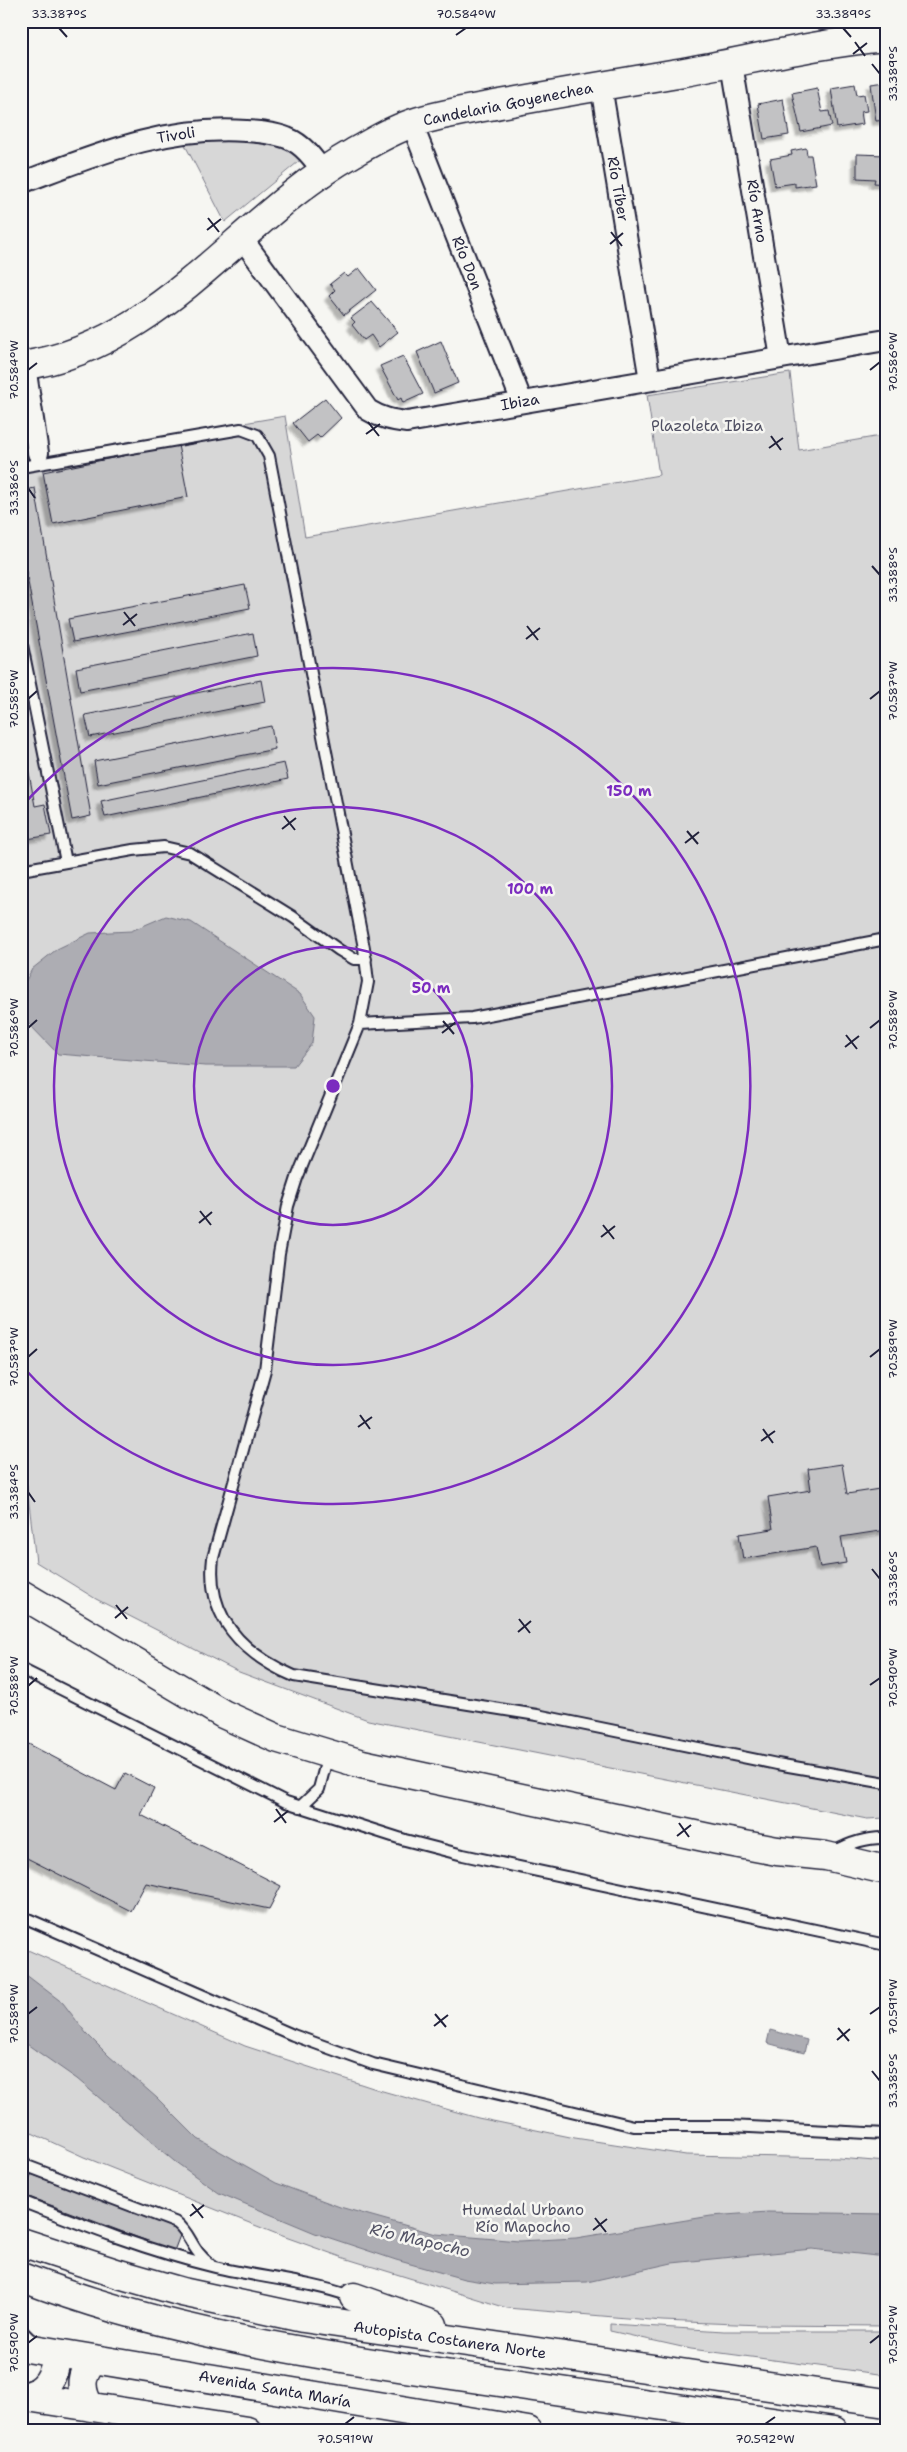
<svg xmlns="http://www.w3.org/2000/svg" width="907" height="2452" font-family="'Shantell Sans',sans-serif">
	<style>
		.green { fill: #d7d7d7; stroke: #7c7c89 }
		.water { fill: #adadb3; stroke: #757583 }
		.building { fill: #c2c2c4; stroke: #22223b; filter: url(#shadow) }
		.lines { fill: none; stroke-linecap: round; stroke-linejoin: round }
		.lane-casing { stroke: #22223b; stroke-width: 14 }
		.street-casing { stroke: #22223b; stroke-width: 24 }
		.secondary-casing { stroke: #22223b; stroke-width: 31 }
		.highway-casing { stroke: #22223b; stroke-width: 31 }
		.lane { stroke: #f6f6f2; stroke-width: 10 }
		.street { stroke: #f6f6f2; stroke-width: 20 }
		.secondary { stroke: #f6f6f2; stroke-width: 28 }
		.highway { stroke: #f6f6f2; stroke-width: 28 }
		.ticks { fill: none; stroke: #22223b; stroke-width: 2 }
		.ring { fill: none; stroke: #7b2cbf; stroke-width: 2.5 }
		.labels { text-anchor: middle; dominant-baseline: central; stroke-width: 5; stroke-linejoin: round; paint-order: stroke }
		.street-label { font-size: 15px; fill: #22223b; stroke: #f6f6f2 }
		.park-label { font-size: 15px; fill: #4f4f62; stroke: #f6f6f2 }
		.water-label { font-size: 16px; font-style: italic; fill: #535365; stroke: #f6f6f2 }
		.centre { fill: #7b2cbf; stroke: #f6f6f2; stroke-width: 2.5 }
		.ring-label { font-size: 15px; text-anchor: middle; font-weight: bold; fill: #7b2cbf; stroke: #f6f6f2; stroke-width: 5; stroke-linejoin: round; paint-order: stroke }
		.neatline { fill: none; stroke: #22223b; stroke-width: 2 }
		.ticks-label { font-size: 12px; text-anchor: middle; fill: #22223b }
	</style>
	<defs>
		<filter id="shadow"><feDropShadow dx="-4.5" dy="4.5" stdDeviation="1" flood-color="#0004"/></filter>
	</defs>
	<rect width="100%" height="100%" fill="#f6f6f2"/>
	<filter id="ink" filterUnits="userSpaceOnUse"><feTurbulence type="fractalNoise" baseFrequency=".02" numOctaves="2"/><feDisplacementMap in="SourceGraphic" scale="10" xChannelSelector="R" yChannelSelector="G"/><feConvolveMatrix kernelMatrix="1 2 1 2 8 2 1 2 1" color-interpolation-filters="sRGB"/></filter>
	<g filter="url(#ink)">
		<!-- green -->
		<path class="green" d="M257,139L309,153L225,222L184,143Z
			M790,373L799,450L886,435V1818L867,1819L368,1720L239,1672L96,1599L36,1562L21,1437V461L285,416L305,537L659,475L647,395Z
			M21,1947L245,2046L379,2090L478,2118L575,2138L686,2155L839,2158L886,2162V2326L760,2325L662,2321L507,2308L344,2258L277,2234L84,2157L21,2128Z
			M610,2324L724,2331H886V2375L691,2349L610,2331Z"/>
		<!-- water -->
		<path class="water" d="M166,916L191,922L300,994L315,1016L312,1043L294,1066H205L58,1054L28,1023L21,1003V990L32,969L57,949L90,933L131,931Z
			M21,1971L63,2003L86,2033L109,2056L157,2098L198,2139L276,2183L340,2207L436,2234L519,2241L576,2238L711,2216L768,2212L886,2214V2257L812,2249L672,2263L587,2282L495,2284L464,2279L396,2260L315,2233L219,2193L174,2161L77,2079L21,2040Z
			M770,2030L807,2040L804,2053L767,2043Z"/>
		<!-- building -->
		<path class="building" d="M886,82V120L876,121L871,84Z
			M855,84L857,95L864,94L867,111L861,112L863,124L837,128L831,88Z
			M817,88L822,112L829,111L832,126L801,132L792,93Z
			M783,99L789,135L764,139L758,104Z
			M806,148L807,155H811L816,184L795,187V183L775,186L770,159L792,155L791,151Z
			M857,154L886,155V184L874,183L875,179L857,178Z
			M359,268L376,290L344,315L329,296L335,290L330,284L344,273L348,277Z
			M372,302L398,332L379,347L371,335L364,340L352,325L355,322L351,318Z
			M441,341L458,383L434,393L417,352Z
			M403,356L423,394L403,403L401,398L398,400L380,366Z
			M325,398L341,418L320,438L317,435L308,442L293,423Z
			M178,445L188,497L53,524L43,472Z
			M35,488L91,816L72,820L21,544V491Z
			M245,585L250,608L73,642L68,619Z
			M253,633L257,656L80,691L76,668Z
			M261,680L265,702L90,737L85,715Z
			M271,726L275,749L98,784L94,761Z
			M21,729L35,806L45,804L51,835L21,840Z
			M284,763L288,779L105,817L101,801Z
			M842,1464L847,1494L886,1488V1530L841,1537L846,1563L820,1567L816,1547L743,1559L739,1534L773,1529L768,1497L811,1490L808,1469Z
			M21,1740L116,1790L125,1773L154,1788L141,1815L281,1886L269,1909L146,1883L131,1911L21,1855Z
			M28,2173L182,2230L174,2251L21,2194Z"/>
		<g class="lines">
			<!-- lane casing -->
			<g class="lane-casing">
				<path id="lane" d="M21,467L241,429L257,435L269,456L364,948L368,982L360,1024L297,1178L288,1206L279,1254L265,1370L213,1558C206,1617 243,1654 294,1676L537,1715L777,1764L886,1783
					M21,640L66,862
					M21,870L133,850L164,847L190,853L293,917L339,950L354,959H366
					M360,1024L472,1018L886,939
					M21,1669L286,1802L405,1840L463,1855L886,1945
					M300,1807L319,1789L328,1755
					M834,1852C849,1843 869,1837 886,1838
					M21,1916L293,2035L373,2064L634,2126H730L886,2134
					M21,2160L27,2166L177,2223C191,2234 191,2250 210,2264
					M21,2185L27,2166
					M21,2201C85,2226 149,2251 215,2267C261,2278 309,2281 353,2297
					M21,2330L35,2344"/>
			</g>
			<!-- street casing -->
			<g class="street-casing">
				<path id="street" d="M732,64L781,358
					M601,86L650,380
					M412,124L522,402
					M21,183C96,155 165,125 246,131C260,132 275,133 287,138C303,144 314,159 323,172
					M241,237L368,410C381,418 391,420 407,422L886,340
					M25,366L38,453"/>
			</g>
			<!-- secondary casing -->
			<g class="secondary-casing">
				<path id="secondary" d="M21,366C161,347 238,218 353,153C372,142 392,130 413,123C443,113 475,109 506,103C565,92 625,82 684,72C751,60 818,43 886,37
					M21,1594L223,1714L276,1738L362,1764L718,1840L777,1851L826,1856L886,1870
					M21,2347L528,2431
					M21,2396L247,2431
					M23,2396C46,2395 55,2375 57,2353
					M90,2407C79,2389 80,2374 94,2359"/>
			</g>
			<!-- highway casing -->
			<g class="highway-casing">
				<path id="highway" d="M21,2242L119,2274L182,2292L303,2318L886,2403
					M21,2277C155,2329 297,2352 438,2373C570,2393 702,2412 834,2431
					M354,2297L433,2325"/>
			</g>
			<!-- lane -->
			<use href="#lane" class="lane"/>
			<!-- street -->
			<use href="#street" class="street"/>
			<!-- secondary -->
			<use href="#secondary" class="secondary"/>
			<!-- highway -->
			<use href="#highway" class="highway"/>
		</g>
	</g>
	<!-- ticks -->
	<path class="ticks" d="M59,28L67,37M843,28L851,37M456,35L466,28M855,42L865,56M853,54L867,43M872,64L880,74M208,218L219,232M207,230L221,219M611,232L622,246M610,244L623,233M28,370L37,363M870,370L880,362M368,422L379,436M366,434L380,424M771,436L781,450M769,448L783,438M28,488L35,498M872,566L880,575M124,612L135,626M123,625L137,614M527,626L538,640M526,639L540,628M28,699L37,691M870,699L880,691M284,816L295,830M282,829L296,818M687,831L698,844M685,843L699,832M443,1021L454,1034M28,1028L37,1020M870,1028L880,1020M442,1033L456,1022M846,1035L857,1049M845,1047L859,1036M200,1211L211,1225M199,1223L212,1212M603,1225L614,1239M601,1237L615,1226M28,1357L37,1349M870,1357L880,1349M360,1415L370,1429M358,1427L372,1417M763,1429L773,1443M761,1441L775,1431M28,1492L35,1502M872,1569L880,1579M116,1605L127,1619M115,1618L128,1607M519,1619L530,1633M518,1632L531,1621M870,1685L880,1678M28,1686L37,1678M276,1809L286,1823M274,1822L288,1811M679,1823L689,1837M677,1836L691,1825M28,2014L37,2007M435,2014L446,2027M870,2014L880,2007M434,2026L448,2015M838,2028L849,2041M837,2040L850,2029M872,2071L880,2081M192,2204L203,2218M190,2216L204,2205M595,2218L606,2232M593,2230L607,2219M28,2343L37,2336M870,2343L880,2335M345,2424L354,2417M765,2424L775,2417"/>
	<!-- distance rings -->
	<g class="ring">
		<circle cx="333" cy="1086" r="139"/>
		<circle cx="333" cy="1086" r="279"/>
		<path d="M22 806A418 418 0 1 1 22 1366"/>
	</g>
	<g class="labels">
		<!-- street labels -->
		<g class="street-label">
			<text transform="translate(508 104) rotate(-11)">Candelaria Goyenechea</text>
			<text transform="translate(176 135) rotate(-9)">Tivoli</text>
			<text transform="translate(618 189) rotate(80)">Río Tíber</text>
			<text transform="translate(757 211) rotate(81)">Río Arno</text>
			<text transform="translate(467 263) rotate(68)">Río Don</text>
			<text transform="translate(520 402) rotate(-10)">Ibiza</text>
			<text transform="translate(450 2340) rotate(8)">Autopista Costanera Norte</text>
			<text transform="translate(275 2389) rotate(10)">Avenida Santa María</text>
		</g>
		<!-- park labels -->
		<g class="park-label">
			<text x="707" y="426">Plazoleta Ibiza</text>
			<text x="523" y="2210">Humedal Urbano<tspan x="523" dy="17">Río Mapocho</tspan></text>
		</g>
		<!-- water labels -->
		<g class="water-label">
			<text transform="translate(420 2240) rotate(13)">Río Mapocho</text>
		</g>
	</g>
	<circle cx="333" cy="1086" r="8" class="centre"/>
	<g class="ring-label">
		<text x="629" y="796">150 m</text>
		<text x="530" y="894">100 m</text>
		<text x="431" y="993">50 m</text>
	</g>
	<!-- margin -->
	<rect width="907" height="2452" fill="none" stroke="#f6f6f2" stroke-width="55"/>
	<rect x="28" y="28" width="852" height="2396" class="neatline"/>
	<g class="ticks-label">
		<text x="59" y="18">33.387°S</text>
		<text x="466" y="18">70.584°W</text>
		<text x="843" y="18">33.389°S</text>
		<text transform="translate(893 74) rotate(-90)" y="4">33.389°S</text>
		<text transform="translate(893 362) rotate(-90)" y="4">70.586°W</text>
		<text transform="translate(14 370) rotate(-90)" y="4">70.584°W</text>
		<text transform="translate(14 488) rotate(-90)" y="4">33.386°S</text>
		<text transform="translate(893 575) rotate(-90)" y="4">33.388°S</text>
		<text transform="translate(893 691) rotate(-90)" y="4">70.587°W</text>
		<text transform="translate(14 699) rotate(-90)" y="4">70.585°W</text>
		<text transform="translate(893 1020) rotate(-90)" y="4">70.588°W</text>
		<text transform="translate(14 1028) rotate(-90)" y="4">70.586°W</text>
		<text transform="translate(893 1349) rotate(-90)" y="4">70.589°W</text>
		<text transform="translate(14 1357) rotate(-90)" y="4">70.587°W</text>
		<text transform="translate(14 1492) rotate(-90)" y="4">33.384°S</text>
		<text transform="translate(893 1579) rotate(-90)" y="4">33.386°S</text>
		<text transform="translate(893 1678) rotate(-90)" y="4">70.590°W</text>
		<text transform="translate(14 1686) rotate(-90)" y="4">70.588°W</text>
		<text transform="translate(893 2007) rotate(-90)" y="4">70.591°W</text>
		<text transform="translate(14 2014) rotate(-90)" y="4">70.589°W</text>
		<text transform="translate(893 2081) rotate(-90)" y="4">33.385°S</text>
		<text transform="translate(893 2335) rotate(-90)" y="4">70.592°W</text>
		<text transform="translate(14 2343) rotate(-90)" y="4">70.590°W</text>
		<text x="345" y="2443">70.591°W</text>
		<text x="765" y="2443">70.592°W</text>
	</g>
</svg>
